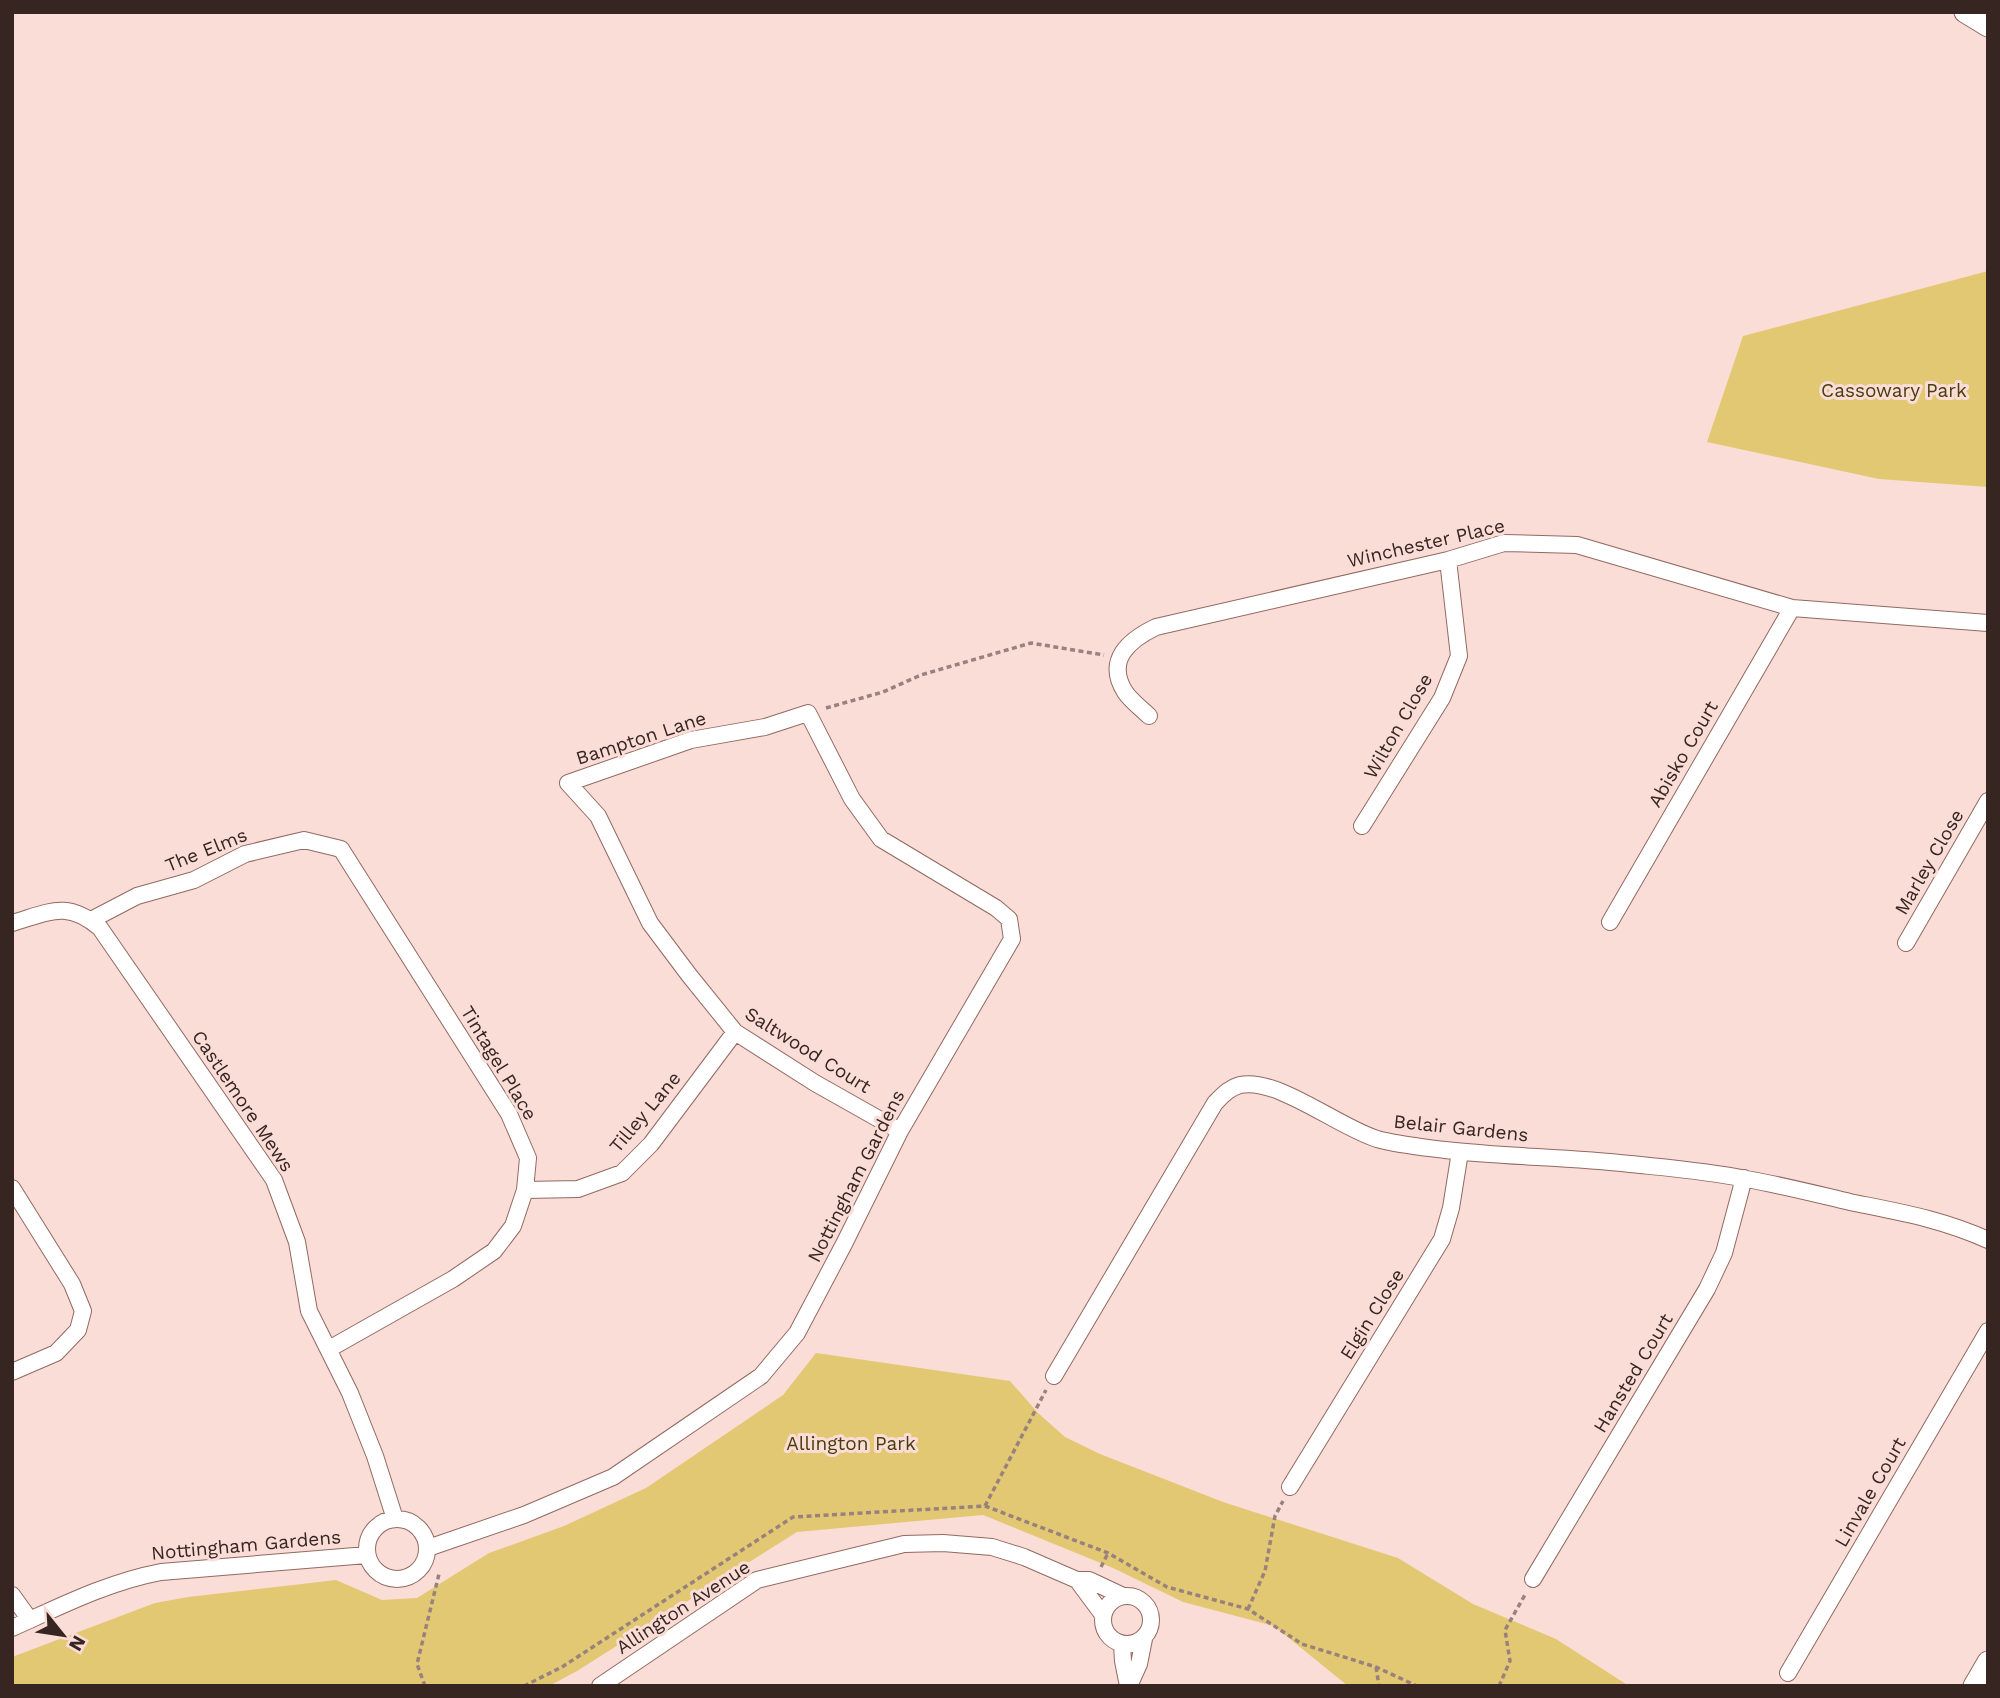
<svg xmlns="http://www.w3.org/2000/svg" width="2000" height="1698" font-family="'Work Sans',sans-serif">
	<style>
		.park { fill: #e3c874 }
		.lines { fill: none; stroke-linecap: round; stroke-linejoin: round }
		.minor-casing { stroke: #936961; stroke-width: 18 }
		.tertiary-casing { stroke: #936961; stroke-width: 23 }
		.path { stroke: #99827c; stroke-width: 3.5; stroke-dasharray: 5 3.5; stroke-linecap: butt }
		.minor { stroke: #fff; stroke-width: 16 }
		.tertiary { stroke: #fff; stroke-width: 21 }
		.labels { text-anchor: middle; dominant-baseline: central; stroke-width: 6; stroke-linejoin: round; paint-order: stroke }
		.park-label { font-size: 19px; fill: #493c0f; stroke: #faddd6 }
		.street-label { font-size: 19px; fill: #372521; stroke: #faddd6 }
	</style>
	<rect width="100%" height="100%" fill="#faddd6"/>
	<!-- park -->
	<path class="park" d="M1988,271V487L1879,479L1707,442L1743,336Z
		M816,1353L1010,1381L1038,1413L1065,1437L1100,1454L1223,1502L1398,1558L1473,1604L1556,1639L1629,1686H1348L1274,1626L1183,1602L1113,1568L983,1515L797,1532L577,1671L549,1686H12V1657L155,1603L188,1597L336,1580L382,1600L417,1598L489,1553L564,1526L646,1488L783,1395Z"/>
	<g class="lines">
		<!-- minor casing -->
		<g class="minor-casing">
			<path id="minor" d="M1149,716C1141,708 1131,701 1125,692C1105,660 1129,640 1156,627L1448,560L1504,543L1577,545L1792,608L1988,623
				M1362,826L1442,698L1459,656L1448,560
				M91,920L137,896L194,880L245,854L304,840L341,849L509,1114L528,1158L525,1190L513,1226L494,1251L453,1279L329,1349
				M1610,922L1792,608
				M12,923C50,912 67,900 100,928L274,1180L297,1242L309,1311L350,1393L375,1456L395,1519
				M1906,943L1988,801
				M12,1188L72,1284L83,1311L78,1330L56,1353L12,1372
				M525,1190L578,1189L622,1173L651,1144L735,1032
				M1054,1376L1215,1103C1223,1095 1229,1088 1240,1085C1277,1077 1338,1127 1377,1139C1399,1145 1422,1147 1445,1150C1506,1157 1569,1157 1630,1164C1669,1168 1708,1171 1746,1179C1781,1185 1816,1194 1850,1202C1899,1212 1942,1219 1988,1240
				M1290,1487L1442,1239L1451,1208L1460,1152
				M367 1549a30 30 0 1 1 60 0a30 30 0 1 1-60 0Z
				M428,1548L524,1515L613,1477L761,1376L797,1333L844,1244L900,1131L1012,939L1009,919L996,908L881,839L852,799L808,713L765,727L691,740L568,783L598,816L650,923L689,975L735,1032L815,1083L900,1131
				M1533,1579L1707,1289L1724,1253L1744,1178
				M1077,1580L1103,1615
				M12,1595L30,1620
				M1103 1620a24 24 0 1 1 48 0a24 24 0 1 1-48 0Z
				M12,1628C61,1606 108,1582 161,1572L367,1555
				M1122,1645L1123,1661L1128,1686
				M1788,1673L1988,1331
				M600,1686L757,1580L904,1544L943,1543L992,1547L1024,1557L1077,1580H1089L1123,1596
				M1129,1686L1139,1664L1144,1639"/>
		</g>
		<!-- tertiary casing -->
		<g class="tertiary-casing">
			<path id="tertiary" d="M1965,12L1988,26
				M1974,1686L1988,1662"/>
		</g>
		<!-- path -->
		<path class="path" d="M826,708L883,692L921,675L1031,643L1104,655
			M985,1506L1046,1390
			M1101,1567L1108,1553
			M1248,1609L1265,1571L1275,1516L1283,1501
			M1376,1667L1379,1686
			M425,1686L417,1664L439,1574
			M524,1686L562,1667L793,1517L985,1506L1108,1553L1167,1587L1248,1609L1302,1644L1376,1667L1417,1686
			M1499,1686L1510,1661L1505,1630L1526,1593"/>
		<!-- minor -->
		<use href="#minor" class="minor"/>
		<!-- tertiary -->
		<use href="#tertiary" class="tertiary"/>
	</g>
	<g class="labels">
		<!-- park labels -->
		<g class="park-label">
			<text x="1894" y="390">Cassowary Park</text>
			<text x="851" y="1443">Allington Park</text>
		</g>
		<!-- street labels -->
		<g class="street-label">
			<text transform="translate(1426 543) rotate(-13)">Winchester Place</text>
			<text transform="translate(1398 726) rotate(-60)">Wilton Close</text>
			<text transform="translate(641 738) rotate(-18)">Bampton Lane</text>
			<text transform="translate(1683 754) rotate(-60)">Abisko Court</text>
			<text transform="translate(206 850) rotate(-22)">The Elms</text>
			<text transform="translate(1929 862) rotate(-60)">Marley Close</text>
			<text transform="translate(808 1050) rotate(32)">Saltwood Court</text>
			<text transform="translate(499 1063) rotate(59)">Tintagel Place</text>
			<text transform="translate(243 1101) rotate(56)">Castlemore Mews</text>
			<text transform="translate(645 1112) rotate(-50)">Tilley Lane</text>
			<text transform="translate(1461 1128) rotate(6)">Belair Gardens</text>
			<text transform="translate(856 1176) rotate(-63)">Nottingham Gardens</text>
			<text transform="translate(1372 1314) rotate(-58)">Elgin Close</text>
			<text transform="translate(1633 1373) rotate(-59)">Hansted Court</text>
			<text transform="translate(1870 1492) rotate(-60)">Linvale Court</text>
			<text transform="translate(246 1545) rotate(-5)">Nottingham Gardens</text>
			<text transform="translate(683 1607) rotate(-33)">Allington Avenue</text>
		</g>
	</g>
	<!-- border -->
	<rect width="2000" height="1698" fill="none" stroke="#372521" stroke-width="28"/>
	<!-- north arrow -->
	<g transform="translate(63 1635) rotate(120)" stroke="#faddd6" stroke-width="5" paint-order="stroke">
	<path d="M0-5L12 26L0 18L-12 26Z" fill="#372521"/>
	<text y="-10" font-size="19" font-weight="bold" text-anchor="middle" fill="#372521">N</text>
	</g>
</svg>
